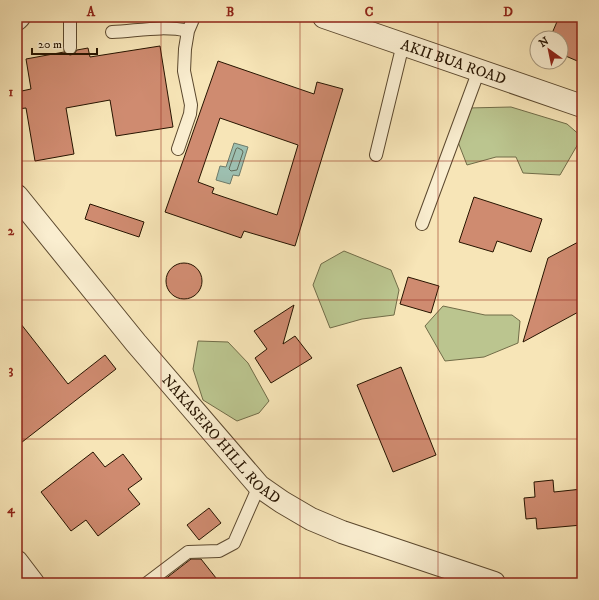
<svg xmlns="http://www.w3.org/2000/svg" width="599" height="600" font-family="'IM FELL DW Pica',serif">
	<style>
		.green { fill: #bbc58f; stroke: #716c48 }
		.water { fill: #9dbfb0; stroke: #6e7b6a }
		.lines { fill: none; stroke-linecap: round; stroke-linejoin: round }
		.shore { stroke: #626a58; stroke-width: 1 }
		.building { fill: #cf8b70; stroke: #271400; fill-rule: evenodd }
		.service-casing { stroke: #5b482e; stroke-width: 14 }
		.minor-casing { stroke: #5b482e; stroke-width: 24 }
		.tertiary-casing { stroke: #5b482e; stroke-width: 24 }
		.service { stroke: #faeed0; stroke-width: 12 }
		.minor { stroke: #faeed0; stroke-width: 22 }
		.tertiary { stroke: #faeed0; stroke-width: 22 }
		.grid { fill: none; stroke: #8f2418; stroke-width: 1; stroke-opacity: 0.55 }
		.labels { text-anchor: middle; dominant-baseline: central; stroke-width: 4; stroke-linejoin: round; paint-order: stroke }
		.street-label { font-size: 15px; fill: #271400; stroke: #faeed0 }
		.neatline { fill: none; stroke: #8f2418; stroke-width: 1.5 }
		.grid-label { font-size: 13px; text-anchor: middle; font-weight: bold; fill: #8f2418 }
	</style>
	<rect width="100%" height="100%" fill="#f7e5b7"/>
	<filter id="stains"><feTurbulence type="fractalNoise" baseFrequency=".005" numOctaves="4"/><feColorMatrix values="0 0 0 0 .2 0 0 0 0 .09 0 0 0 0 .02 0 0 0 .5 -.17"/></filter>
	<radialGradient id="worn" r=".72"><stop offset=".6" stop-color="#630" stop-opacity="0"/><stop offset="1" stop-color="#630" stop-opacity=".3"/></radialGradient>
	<!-- green -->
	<path class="green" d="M511,107L567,124L582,137L560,175L523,173L516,157H496L467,165L458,142L468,108Z
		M344,251L391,270L399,290L394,315L362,319L330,328L313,285L321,264Z
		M443,306L485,315H512L520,321L518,343L484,357L445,361L425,326Z
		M198,341L228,342L248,363L269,401L259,413L237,421L203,400L193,369Z"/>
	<!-- water -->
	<path class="water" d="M234,143L248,147L239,176L233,175L230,184L216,180L220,166L226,167Z"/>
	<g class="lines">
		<!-- shore -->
		<path class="shore" d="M238,148L242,150L243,152L237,170L231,171L229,169L236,149Z"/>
	</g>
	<!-- building -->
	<path class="building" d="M559,17L582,23V63L561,54V38H550Z
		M160,46L173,127L116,136L110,100L66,108L74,154L35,161L26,108L17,109V92L31,89L26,59L64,52L70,55L74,54L77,50L88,48L90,57Z
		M218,61L314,94L317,82L343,89L295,246L244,231L241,238L165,212ZM220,118L298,145L277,215L212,193L214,188L198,182Z
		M474,197L542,219L531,252L497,241L493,252L459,242Z
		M90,204L144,222L139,237L85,219Z
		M582,240V310L523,342L548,258Z
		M166 281a18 18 0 1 1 36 0a18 18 0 1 1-36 0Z
		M408,277L439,286L431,313L400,304Z
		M294,305L283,344L295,336L312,358L271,383L255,358L267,349L254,331Z
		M17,319L68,384L105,355L116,369L17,446Z
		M401,367L436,455L393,472L357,385Z
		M93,452L105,467L123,454L142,479L128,489L140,504L98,536L86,520L71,531L41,492Z
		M553,480L554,492L582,489V525L537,529L536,518L526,519L524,498L535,497L534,482Z
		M209,508L221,523L199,540L187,525Z
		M191,559H201L220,583H160Z"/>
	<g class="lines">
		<!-- service casing -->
		<g class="service-casing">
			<path id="service" d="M70,17V48
				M112,32C137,31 163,25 188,31
				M178,149L190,114L191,105L184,71L185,49L188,31L194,17
				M376,155L403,44
				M422,224L479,70
				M147,583L188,552L219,551L234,543L259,486"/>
		</g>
		<!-- minor casing -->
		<g class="minor-casing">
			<g id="minor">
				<path id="s1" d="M17,196L136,343L259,486L282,502L311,519L342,532L494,583"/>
			</g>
		</g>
		<!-- tertiary casing -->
		<g class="tertiary-casing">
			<g id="tertiary">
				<path id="s2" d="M324,17L582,106"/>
				<path d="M17,19L19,17"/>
				<path d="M17,562L33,583"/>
			</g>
		</g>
		<!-- service -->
		<use href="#service" class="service"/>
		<!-- minor -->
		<use href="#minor" class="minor"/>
		<!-- tertiary -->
		<use href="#tertiary" class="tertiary"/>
	</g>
	<!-- grid -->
	<path class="grid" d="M161,17V583M300,17V583M438,17V583M17,161H582M17,300H582M17,439H582"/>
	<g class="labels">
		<!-- street labels -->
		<g class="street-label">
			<text stroke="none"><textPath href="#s2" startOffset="137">AKII BUA ROAD</textPath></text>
			<text stroke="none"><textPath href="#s1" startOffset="318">NAKASERO HILL ROAD</textPath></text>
		</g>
	</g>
	<!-- margin -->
	<rect width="599" height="600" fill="none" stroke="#f7e5b7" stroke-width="44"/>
	<!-- north arrow -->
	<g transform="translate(549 50) rotate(327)"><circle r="19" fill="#faeed0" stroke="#a6977d"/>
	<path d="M0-3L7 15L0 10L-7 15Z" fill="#8f2418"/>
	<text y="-6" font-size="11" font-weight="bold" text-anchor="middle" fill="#271400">N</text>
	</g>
	<!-- scale -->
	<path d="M32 48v6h65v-6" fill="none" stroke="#271400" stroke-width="2"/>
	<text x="38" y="48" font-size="12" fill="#271400" stroke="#faeed0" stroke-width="3" paint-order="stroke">20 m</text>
	<rect x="22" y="22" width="555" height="556" class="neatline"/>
	<g class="grid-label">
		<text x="91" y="16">A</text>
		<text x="230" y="16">B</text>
		<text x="369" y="16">C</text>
		<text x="508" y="16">D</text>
		<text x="11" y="96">1</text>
		<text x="11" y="235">2</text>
		<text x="11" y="374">3</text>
		<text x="11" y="513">4</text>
	</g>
	<rect width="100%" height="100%" filter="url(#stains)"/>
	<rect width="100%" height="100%" fill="url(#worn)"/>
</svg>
